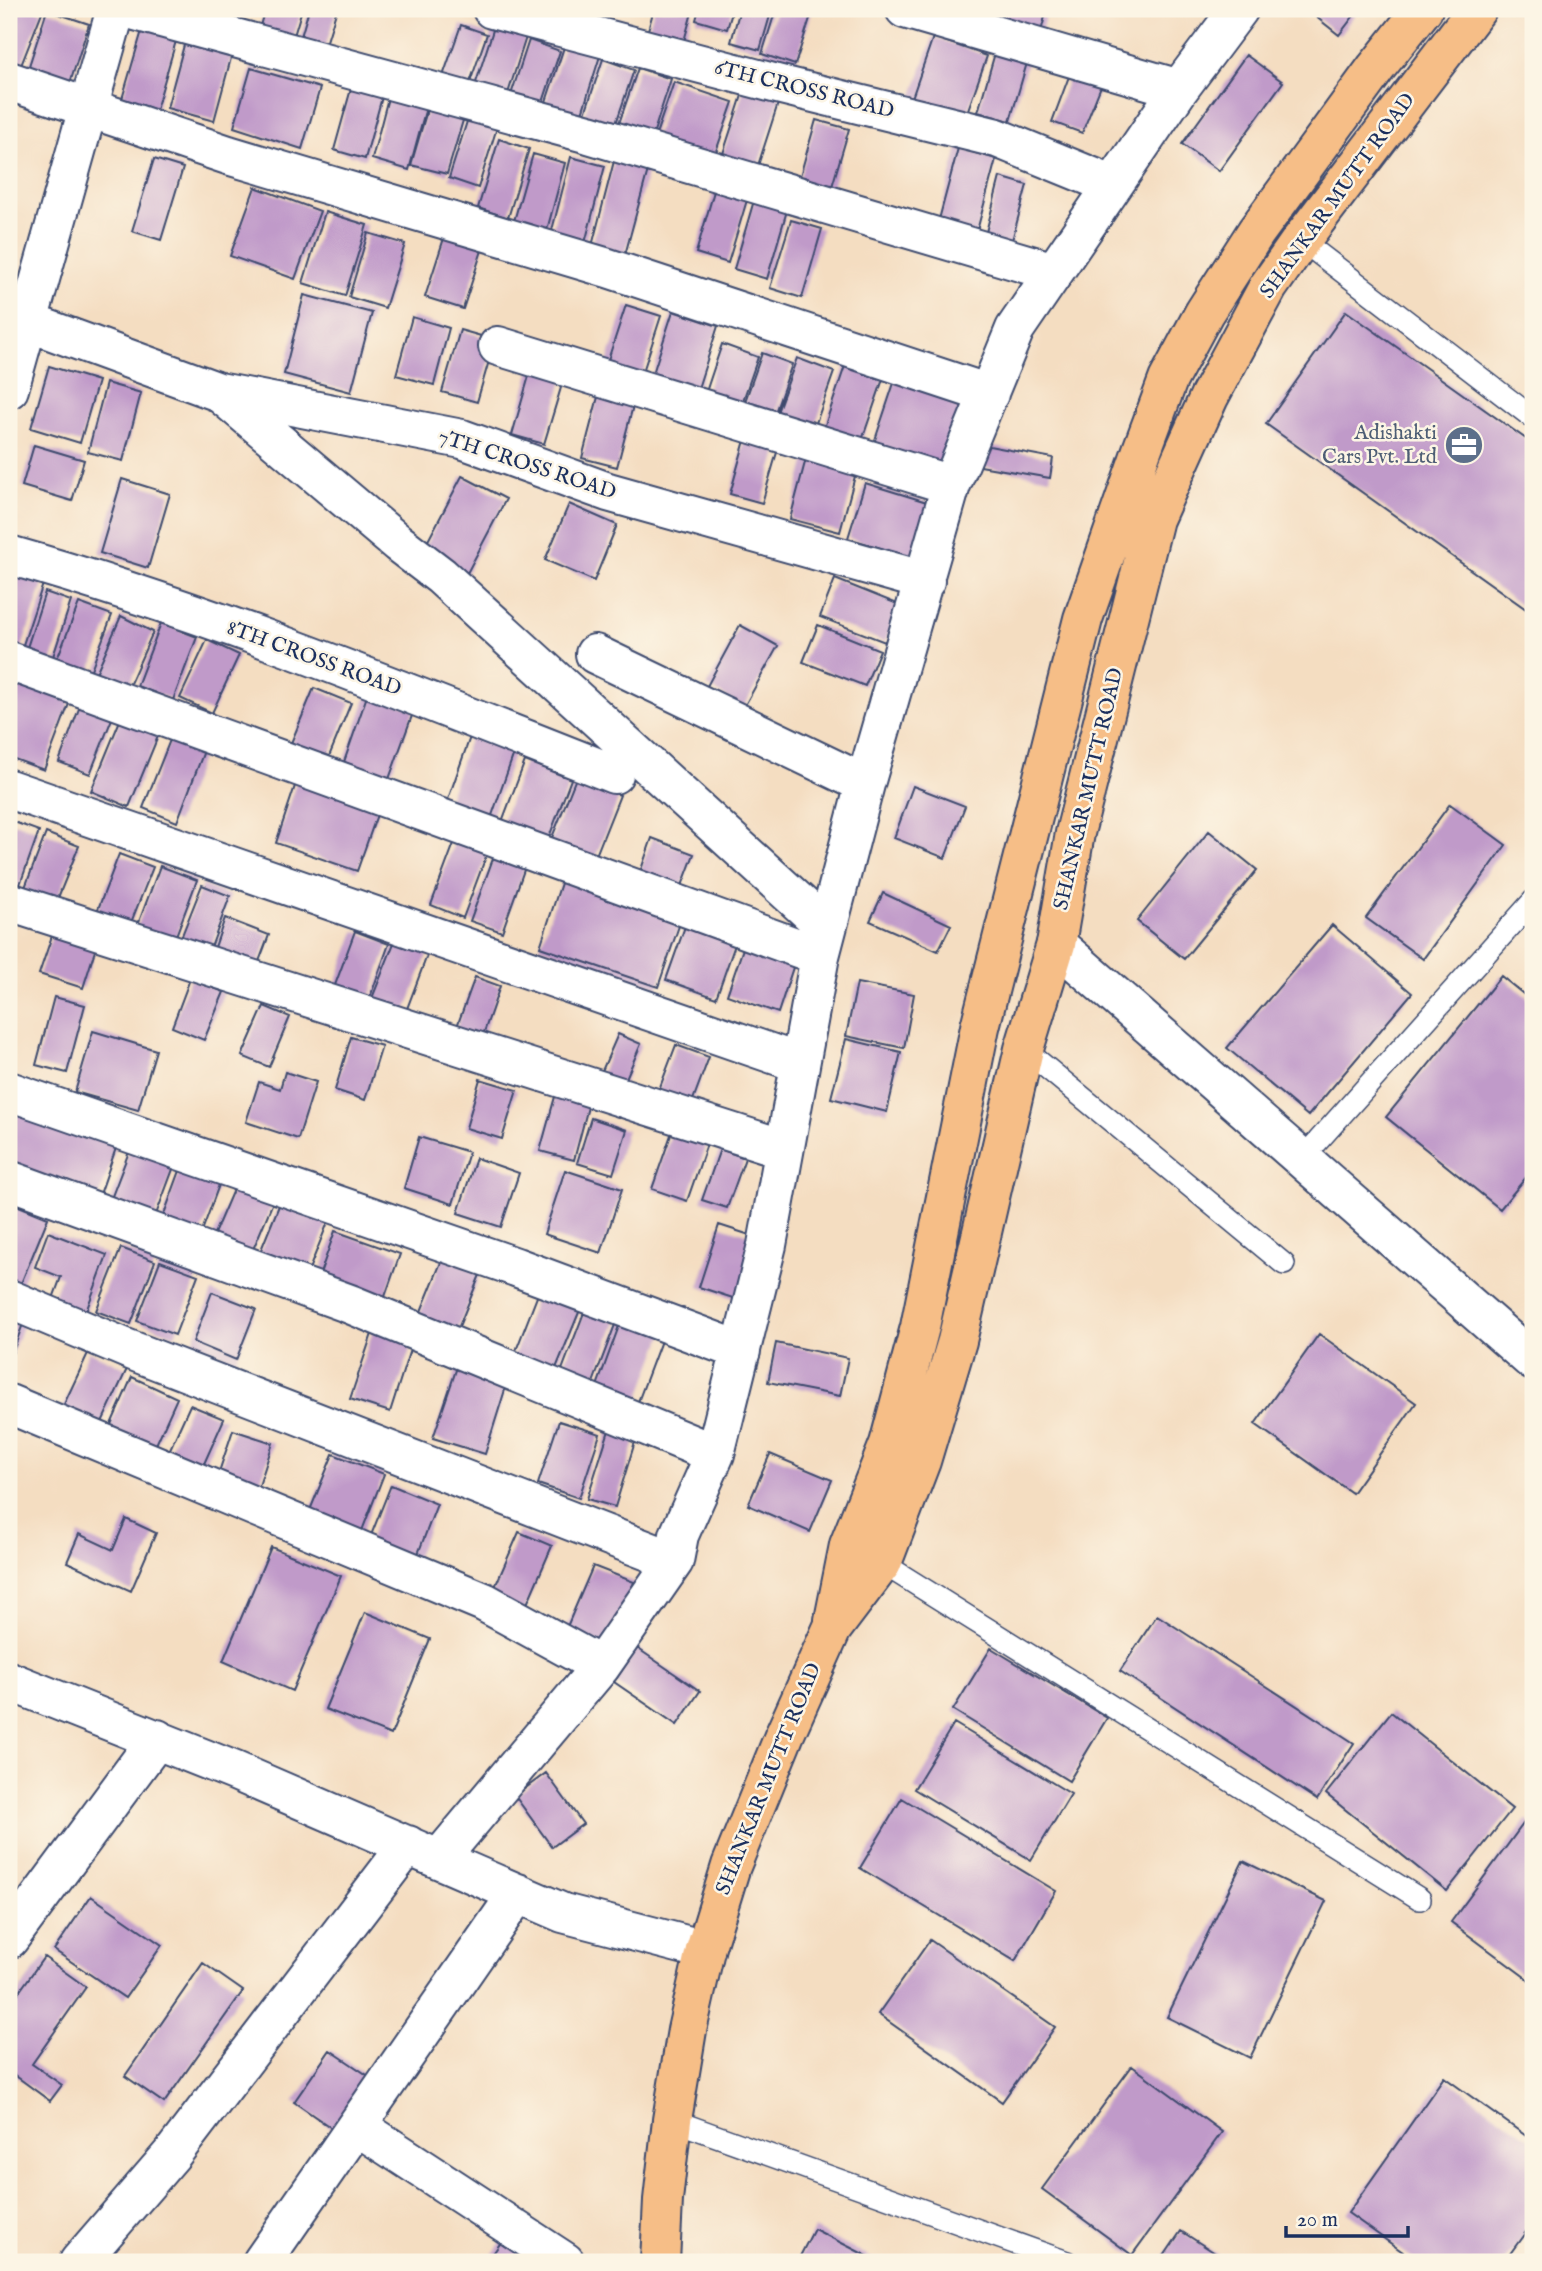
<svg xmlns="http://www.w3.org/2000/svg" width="1542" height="2271" font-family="'IM FELL English',serif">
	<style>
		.building { fill: #c09ac9 }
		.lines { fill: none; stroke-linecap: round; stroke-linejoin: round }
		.lane-casing { stroke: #3c496d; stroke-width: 24 }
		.street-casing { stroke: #3c496d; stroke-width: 42 }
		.primary-casing { stroke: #3c496d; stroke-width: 42 }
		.lane { stroke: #fff; stroke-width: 21 }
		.street { stroke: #fff; stroke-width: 38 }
		.primary { stroke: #f6be87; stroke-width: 38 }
		.labels { text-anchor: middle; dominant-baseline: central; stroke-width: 5; stroke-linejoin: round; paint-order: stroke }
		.street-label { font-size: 21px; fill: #1b2f5e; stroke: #fcf5e5 }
		.service-label { font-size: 21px; fill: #4e5e75; stroke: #fcf5e5; text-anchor: end }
	</style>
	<rect width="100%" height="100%" fill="#fcf5e5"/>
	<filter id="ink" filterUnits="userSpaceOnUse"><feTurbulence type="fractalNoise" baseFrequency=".0143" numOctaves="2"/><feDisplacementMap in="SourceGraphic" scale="14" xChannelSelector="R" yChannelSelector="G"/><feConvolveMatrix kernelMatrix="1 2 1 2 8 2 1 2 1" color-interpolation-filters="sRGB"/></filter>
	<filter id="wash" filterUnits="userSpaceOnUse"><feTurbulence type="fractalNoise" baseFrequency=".00686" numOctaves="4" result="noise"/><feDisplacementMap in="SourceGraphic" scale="28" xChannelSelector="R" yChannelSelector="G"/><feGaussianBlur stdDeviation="1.57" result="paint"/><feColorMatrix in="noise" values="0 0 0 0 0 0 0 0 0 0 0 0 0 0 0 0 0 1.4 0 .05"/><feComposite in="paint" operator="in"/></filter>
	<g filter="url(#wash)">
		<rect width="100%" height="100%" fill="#f4ddc1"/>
		<g id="blocks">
			<!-- building -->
			<path class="building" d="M9,9H34L42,12L20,68L9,64Z
				M265,9H302L290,49L256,39Z
				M309,9H337L323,54L298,47Z
				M654,9H693L684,41L648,30Z
				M699,9H733L727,29L696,20Z
				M740,9H772L760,50L731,42Z
				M776,9H813L795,65L762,54Z
				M1004,9H1047L1039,39L999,27Z
				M1306,9H1359L1339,35Z
				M47,10L89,24L70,83L28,69Z
				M146,17L180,27L156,110L122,99Z
				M461,25L487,34L468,88L442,79Z
				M494,27L526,37L504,106L472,95Z
				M187,34L234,47L214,121L167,108Z
				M933,37L987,56L964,121L911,101Z
				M529,40L560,51L539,114L508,104Z
				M565,44L600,56L578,126L542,114Z
				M997,46L1029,56L1010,121L978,112Z
				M1246,55L1283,82L1219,171L1182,144Z
				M603,59L634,70L612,135L581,125Z
				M1074,63L1105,76L1082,133L1052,122Z
				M251,68L320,88L302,149L234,127Z
				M638,68L671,79L649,147L615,135Z
				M354,78L385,86L365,159L334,150Z
				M747,80L782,91L753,181L718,169Z
				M674,82L733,102L712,163L653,143Z
				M390,90L428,100L409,170L372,159Z
				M428,107L464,117L447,174L411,165Z
				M470,112L499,121L478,188L449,178Z
				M816,120L849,129L828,200L796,190Z
				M499,139L529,149L508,218L478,208Z
				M958,148L996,159L974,242L936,231Z
				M533,154L565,163L547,230L514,221Z
				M571,157L605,166L585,243L551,234Z
				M154,159L183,168L161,240L132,231Z
				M614,161L648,170L625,255L592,246Z
				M1000,177L1027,185L1008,255L982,248Z
				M255,187L320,211L295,279L230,256Z
				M714,191L747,200L728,263L696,253Z
				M755,197L788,207L767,279L734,269Z
				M325,212L367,225L345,296L303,283Z
				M791,220L822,229L802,298L770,288Z
				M447,229L485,241L463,309L425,297Z
				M368,233L405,244L385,308L349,297Z
				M304,295L372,313L351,392L284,374Z
				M626,305L661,316L639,384L604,372Z
				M673,311L718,326L693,404L648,389Z
				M1346,311L1533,444V614L1266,424Z
				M412,317L449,328L434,385L396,375Z
				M460,330L495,340L477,402L442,392Z
				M722,344L758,357L738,415L702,404Z
				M762,353L792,364L770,427L740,416Z
				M797,358L834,372L810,440L772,426Z
				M533,362L566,371L544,444L512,435Z
				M846,363L884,376L862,440L824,428Z
				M49,366L98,381L80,443L31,428Z
				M895,380L964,403L940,475L871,452Z
				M106,383L141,393L123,461L88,452Z
				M599,393L634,402L617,467L582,458Z
				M747,433L780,442L762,503L730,494Z
				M34,445L84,460L72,501L22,486Z
				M984,445L1053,458L1050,478L980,466Z
				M808,451L858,465L840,532L790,519Z
				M462,476L506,499L465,577L421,554Z
				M122,479L170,494L148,568L100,553Z
				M865,483L930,503L913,558L848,538Z
				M569,504L617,525L594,581L545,560Z
				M9,573L43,584L19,657L9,654Z
				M835,579L900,605L885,642L820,617Z
				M45,592L71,601L49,669L23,660Z
				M79,603L112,615L85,685L52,672Z
				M121,616L153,632L128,688L96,673Z
				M161,623L197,637L173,700L137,686Z
				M740,625L778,646L744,707L707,686Z
				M818,625L880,650L865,686L803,662Z
				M207,640L239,655L212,713L180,698Z
				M9,678L70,701L44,770L9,757Z
				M314,688L351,703L328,759L291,743Z
				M368,693L414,710L389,779L344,762Z
				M83,698L115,711L90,774L59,762Z
				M123,713L161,729L129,807L91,791Z
				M174,730L207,743L177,822L143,808Z
				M470,737L514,753L489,824L445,808Z
				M525,761L571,779L546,845L500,827Z
				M298,777L380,806L357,871L276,843Z
				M576,778L620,795L591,868L547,850Z
				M913,786L965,806L945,858L894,838Z
				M1450,804L1506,845L1423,959L1366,918Z
				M14,822L39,831L18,890L9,887V837Z
				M1209,831L1257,870L1184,959L1137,921Z
				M46,833L79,846L53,910L21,898Z
				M456,838L488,851L463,918L431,905Z
				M652,838L694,854L677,899L636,884Z
				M119,854L153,867L128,930L95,917Z
				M494,856L525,867L502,932L470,921Z
				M160,866L197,880L174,941L137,927Z
				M563,877L682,917L658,987L540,947Z
				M202,885L230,896L210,950L181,938Z
				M883,893L951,925L938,951L870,921Z
				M225,918L269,935L255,972L212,956Z
				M688,918L738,936L716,998L666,980Z
				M1332,925L1412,993L1308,1116L1227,1048Z
				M55,927L98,941L83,988L39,974Z
				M355,931L389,944L369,1000L334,988Z
				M749,931L799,949L778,1013L727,995Z
				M396,938L429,950L405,1014L371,1001Z
				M1501,976L1533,1002V1169L1500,1209L1386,1117Z
				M475,977L500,986L481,1041L455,1032Z
				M190,979L224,992L204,1040L172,1027Z
				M857,983L914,994L904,1048L846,1036Z
				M54,997L85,1005L67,1073L36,1065Z
				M264,1006L290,1017L269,1067L242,1056Z
				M93,1031L156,1050L138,1110L75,1092Z
				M618,1034L641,1044L621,1090L598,1080Z
				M351,1037L382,1046L365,1100L335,1090Z
				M846,1039L901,1052L887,1112L831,1098Z
				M676,1045L709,1057L690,1108L657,1095Z
				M285,1072L316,1082L298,1139L246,1122L259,1082L280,1089Z
				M480,1079L517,1090L502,1139L466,1128Z
				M556,1093L589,1103L574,1160L540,1151Z
				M9,1106L117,1145L96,1206L9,1174Z
				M591,1118L627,1130L613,1174L577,1163Z
				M673,1129L708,1141L687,1201L652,1189Z
				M419,1137L469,1152L453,1204L404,1188Z
				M132,1144L176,1161L151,1228L106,1212Z
				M720,1149L745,1158L727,1208L702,1200Z
				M476,1158L519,1173L501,1227L458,1213Z
				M181,1168L220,1182L198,1242L159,1228Z
				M565,1170L622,1189L601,1253L544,1234Z
				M235,1185L273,1202L246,1266L207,1250Z
				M9,1202L48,1218L20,1286L9,1282Z
				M280,1203L328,1222L302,1287L254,1267Z
				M719,1225L759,1238L739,1300L699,1287Z
				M335,1231L400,1254L381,1308L316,1285Z
				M48,1232L107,1255L84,1317L51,1304L61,1277L35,1267Z
				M121,1248L155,1261L131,1324L96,1311Z
				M444,1255L482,1270L453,1341L415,1326Z
				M160,1261L198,1275L175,1335L137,1321Z
				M540,1289L582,1305L550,1383L510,1366Z
				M212,1292L256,1309L236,1360L193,1342Z
				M585,1310L616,1322L588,1396L557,1383Z
				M9,1315L24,1321L9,1362Z
				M623,1315L665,1330L633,1415L592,1400Z
				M374,1328L413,1340L390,1412L350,1399Z
				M1319,1334L1416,1403L1352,1493L1255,1424Z
				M776,1343L848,1358L840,1396L768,1382Z
				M89,1351L127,1369L96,1435L58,1417Z
				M458,1364L508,1380L485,1454L433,1438Z
				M132,1377L177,1398L150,1458L105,1438Z
				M190,1405L224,1419L199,1475L165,1460Z
				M559,1421L600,1434L579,1498L538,1484Z
				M611,1424L638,1432L615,1507L587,1499Z
				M233,1430L273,1443L255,1498L215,1484Z
				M333,1454L384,1474L358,1541L306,1520Z
				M770,1454L832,1480L810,1532L748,1505Z
				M391,1485L437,1504L413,1567L366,1548Z
				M126,1519L156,1533L131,1591L67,1562L79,1534L113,1550Z
				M519,1532L552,1546L524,1611L491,1596Z
				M271,1547L341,1576L292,1691L223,1661Z
				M593,1566L634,1582L608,1647L566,1629Z
				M365,1612L430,1639L391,1735L325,1709Z
				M1157,1615L1354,1743L1317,1800L1120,1671Z
				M637,1648L700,1691L677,1725L614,1682Z
				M991,1648L1107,1718L1069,1781L953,1710Z
				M1391,1712L1512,1809L1447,1891L1326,1794Z
				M954,1723L1071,1794L1031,1860L914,1789Z
				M546,1773L583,1824L552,1847L515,1796Z
				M902,1798L1056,1891L1015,1961L860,1868Z
				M1526,1820L1533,1825V1983L1451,1922Z
				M1243,1861L1326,1901L1250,2058L1167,2017Z
				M91,1896L162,1945L125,1998L54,1950Z
				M930,1940L1055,2027L1002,2102L878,2014Z
				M44,1957L86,1987L32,2064L62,2085L50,2101L9,2071V2006Z
				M203,1963L243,1991L164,2103L125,2076Z
				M330,2050L379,2083L343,2136L294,2102Z
				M1132,2066L1222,2132L1132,2255L1042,2189Z
				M1444,2077L1533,2141V2222L1504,2262H1417L1348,2213Z
				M814,2229L879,2262H797Z
				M1181,2231L1229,2262H1160Z
				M507,2234L548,2262H487Z"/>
		</g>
	</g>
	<g filter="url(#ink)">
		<use href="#blocks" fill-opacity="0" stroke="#3c496d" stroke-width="2"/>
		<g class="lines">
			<!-- lane casing -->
			<g class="lane-casing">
				<path id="lane" d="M1301,240L1533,418
					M1024,1049L1284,1264
					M1301,1160L1533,901
					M882,1563L1420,1899
					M672,2120L1067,2262"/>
			</g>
			<!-- street casing -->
			<g class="street-casing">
				<path id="street" d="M128,9L589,134L1054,272
					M492,9L777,84L997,138L1112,185
					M905,9L1179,89
					M9,81L228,155L608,268L989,394
					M9,318L28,322L219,392L462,439L608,492L925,581
					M498,346L951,485
					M9,389L116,9
					M220,393L398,543L441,576L827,928
					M9,555C215,613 415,696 614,774
					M595,654L865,784
					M9,661L820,956
					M9,789L799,1063
					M9,902L784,1149
					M1056,944L1533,1361
					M9,1091L516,1267L741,1351
					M9,1180L350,1304L715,1454
					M9,1299L128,1349L674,1561
					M9,1404L484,1602L601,1666
					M9,1681L235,1771L563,1913L705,1950
					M439,1859L601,1666L674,1561L679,1535L715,1454L767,1245L820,956L865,784L951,485L1015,329L1179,89L1239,9
					M9,1939L157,1739
					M357,2126L565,2262
					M79,2262L173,2153L408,1845
					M262,2262L518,1893"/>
			</g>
			<!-- primary casing -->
			<g class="primary-casing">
				<path id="primary" d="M834,1620L849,1545L889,1444L920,1327L980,1027L1083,619L1142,450L1168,380L1204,313L1256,232L1376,68L1423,9
					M660,2262L663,2200L672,2120L687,2030L705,1950L731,1866L784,1736L832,1629L882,1563L921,1461L957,1341L1024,1049L1056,944L1075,833L1154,519L1209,397L1268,287L1301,240L1477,9"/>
			</g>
			<!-- lane -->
			<use href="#lane" class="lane"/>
			<!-- street -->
			<use href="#street" class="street"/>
			<!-- primary -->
			<use href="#primary" class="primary"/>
		</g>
	</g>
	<!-- icons -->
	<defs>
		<g id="office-disc" transform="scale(2.0125)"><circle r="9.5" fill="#5c6f8a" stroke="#fcf5e5"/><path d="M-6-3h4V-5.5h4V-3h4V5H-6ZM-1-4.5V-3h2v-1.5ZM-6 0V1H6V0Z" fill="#fff"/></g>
	</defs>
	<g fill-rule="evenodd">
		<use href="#office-disc" x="1464" y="445"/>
	</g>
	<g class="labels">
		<!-- street labels -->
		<g class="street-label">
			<text transform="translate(804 90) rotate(14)">6TH CROSS ROAD</text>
			<text transform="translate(1338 196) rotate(-54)">SHANKAR MUTT ROAD</text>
			<text transform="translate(527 465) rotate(18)">7TH CROSS ROAD</text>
			<text transform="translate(314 659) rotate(20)">8TH CROSS ROAD</text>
			<text transform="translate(1089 789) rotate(-77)">SHANKAR MUTT ROAD</text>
			<text transform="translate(769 1779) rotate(-68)">SHANKAR MUTT ROAD</text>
		</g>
		<!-- service labels -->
		<g class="service-label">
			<text x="1437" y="433">Adishakti<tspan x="1437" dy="24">Cars Pvt. Ltd</tspan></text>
		</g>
	</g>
	<!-- margin -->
	<rect width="1542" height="2271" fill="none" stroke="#fcf5e5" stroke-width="35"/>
	<!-- scale -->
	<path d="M1286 2226v10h122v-10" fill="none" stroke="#1b2f5e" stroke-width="3.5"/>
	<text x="1297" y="2226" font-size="21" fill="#1b2f5e" stroke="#fcf5e5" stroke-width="5" paint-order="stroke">20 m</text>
</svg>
